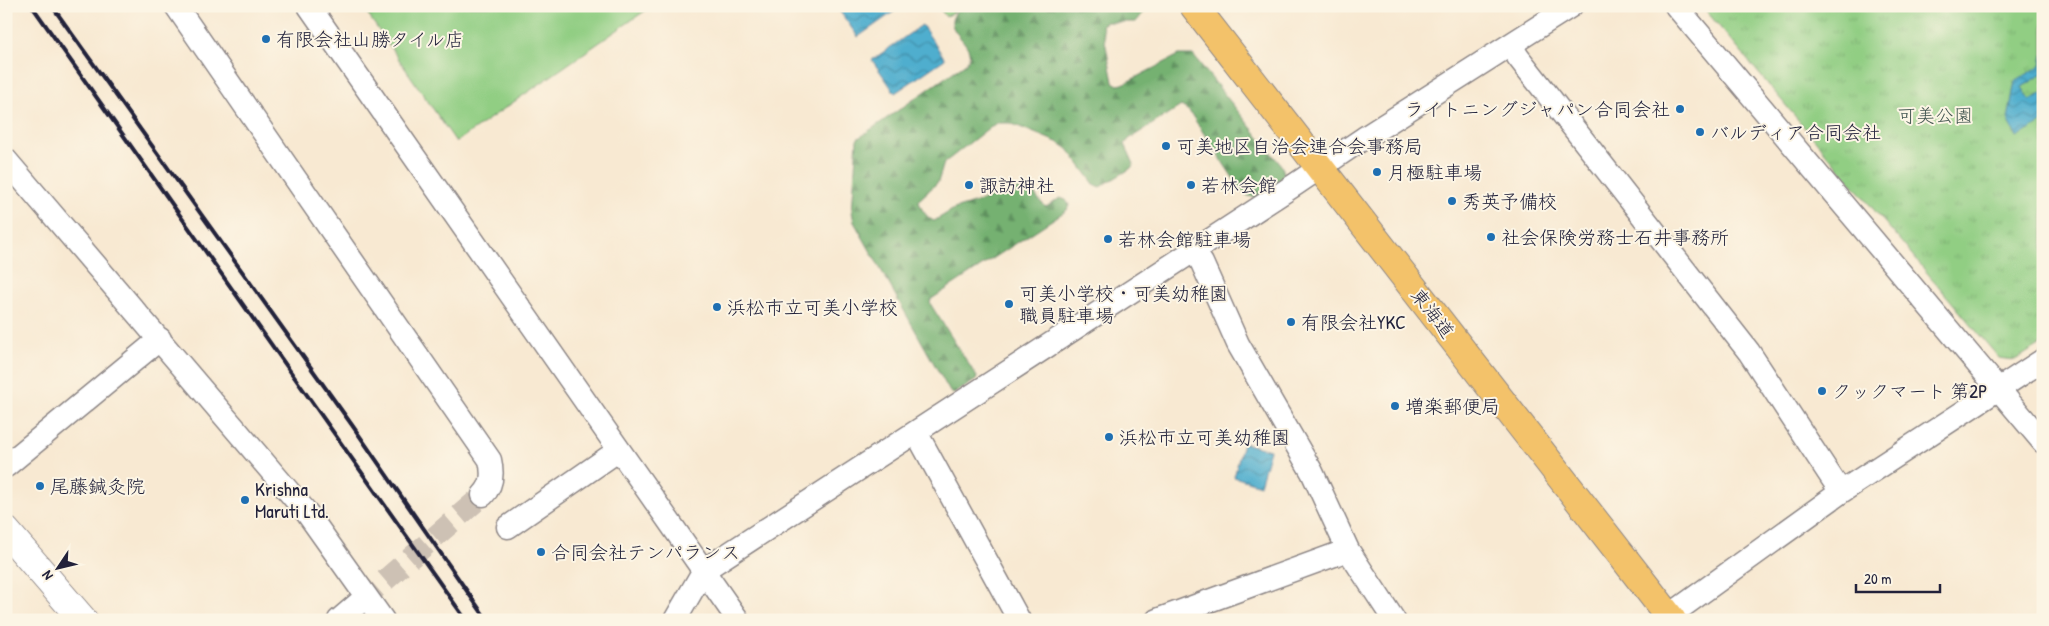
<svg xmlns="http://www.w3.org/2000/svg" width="2049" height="626" font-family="'Patrick Hand','Klee One',sans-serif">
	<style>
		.grass { fill: url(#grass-dots); stroke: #5a785f }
		.forest { fill: url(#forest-firs); stroke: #4b6a56 }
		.park { fill: url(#park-tufts); stroke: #5a785f }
		.pitch { fill: #91ce83; stroke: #5a785f }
		.water { fill: url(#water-waves); stroke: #386884 }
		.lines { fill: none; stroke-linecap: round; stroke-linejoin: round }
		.minor-tunnel { stroke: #cdc1b4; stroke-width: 22; stroke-dasharray: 22 11; stroke-linecap: butt }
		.minor-casing { stroke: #8d8686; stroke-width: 25 }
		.tertiary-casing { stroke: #8d8686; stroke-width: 30 }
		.trunk-casing { stroke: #8d8686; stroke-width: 30 }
		.minor { stroke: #fff; stroke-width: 22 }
		.tertiary { stroke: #fff; stroke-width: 28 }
		.trunk { stroke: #f3c26a; stroke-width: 28 }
		.rail { stroke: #22223b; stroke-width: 4 }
		.poi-dot { fill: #1f6fb2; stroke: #fcf5e5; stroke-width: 2 }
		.labels { text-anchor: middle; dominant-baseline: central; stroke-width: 4; stroke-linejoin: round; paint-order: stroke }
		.poi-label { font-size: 19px; fill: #22223b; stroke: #fcf5e5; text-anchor: start }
		.park-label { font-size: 19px; fill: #435651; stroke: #fcf5e5 }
		.street-label { font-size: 19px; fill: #22223b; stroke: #fcf5e5 }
	</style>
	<defs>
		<pattern id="grass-dots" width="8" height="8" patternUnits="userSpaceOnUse" patternTransform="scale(1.25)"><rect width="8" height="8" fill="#91ce83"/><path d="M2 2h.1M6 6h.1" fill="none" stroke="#7db172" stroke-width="1.8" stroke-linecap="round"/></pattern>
		<pattern id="forest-firs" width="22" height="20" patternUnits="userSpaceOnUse" patternTransform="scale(1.25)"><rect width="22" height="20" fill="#74b171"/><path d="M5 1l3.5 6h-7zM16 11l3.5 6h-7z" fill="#5f905e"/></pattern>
		<pattern id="park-tufts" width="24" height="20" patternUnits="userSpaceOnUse" patternTransform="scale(1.25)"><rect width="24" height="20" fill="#91ce83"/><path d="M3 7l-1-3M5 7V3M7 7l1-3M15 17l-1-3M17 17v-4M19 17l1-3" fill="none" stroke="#7db172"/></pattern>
		<pattern id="water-waves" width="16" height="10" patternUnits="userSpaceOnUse" patternTransform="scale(1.25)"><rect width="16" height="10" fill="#4faece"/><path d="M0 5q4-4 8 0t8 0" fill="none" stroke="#418da8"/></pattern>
	</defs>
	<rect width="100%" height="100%" fill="#fcf5e5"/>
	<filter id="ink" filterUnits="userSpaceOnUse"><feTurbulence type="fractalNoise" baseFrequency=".02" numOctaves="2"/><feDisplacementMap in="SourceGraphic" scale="10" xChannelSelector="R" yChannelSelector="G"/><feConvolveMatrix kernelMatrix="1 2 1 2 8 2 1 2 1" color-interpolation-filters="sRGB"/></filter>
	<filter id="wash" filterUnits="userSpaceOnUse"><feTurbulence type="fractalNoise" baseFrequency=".0096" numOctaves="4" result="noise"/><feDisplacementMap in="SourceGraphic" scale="20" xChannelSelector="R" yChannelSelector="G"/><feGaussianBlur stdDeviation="1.12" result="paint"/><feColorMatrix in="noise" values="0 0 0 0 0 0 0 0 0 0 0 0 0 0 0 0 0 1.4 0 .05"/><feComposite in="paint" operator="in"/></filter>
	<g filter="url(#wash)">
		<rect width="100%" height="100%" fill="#f8e9d2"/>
		<!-- grass -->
		<path class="grass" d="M938,6H964L946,17Z"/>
		<!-- forest -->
		<path class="forest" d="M964,6H1082L1088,10L1094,6H1149L1136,22H1107L1102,25L1113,82L1118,85L1123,84L1179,55H1193L1281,165C1282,168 1284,170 1284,173C1284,183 1263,196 1254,197C1248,197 1245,194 1241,190L1189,111L1181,106L1129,139L1125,144L1134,164L1130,169L1100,187L1094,184L1068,149L1059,143L1010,123H997L990,127L944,163L938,182L919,200C919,207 927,218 934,221L954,209L1023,188C1034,188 1038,201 1046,207L1060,198L1066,200L1069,205L1067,210L930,300L931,305L977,377L976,380L954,394L950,392L854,222L852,212L857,139L966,63C983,42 929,29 964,6Z"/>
		<!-- park -->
		<path class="park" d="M1702,6H2043V343L2015,360L1999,358Z"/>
		<!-- pitch -->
		<path class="pitch" d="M362,6H652L456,142Z"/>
		<!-- water -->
		<path class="water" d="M836,6H902L858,37Z
			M922,25L945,59L895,93L872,60Z
			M2043,55V74L2022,87L2030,100L2043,93V122L2017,137L2008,119L2015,81L2041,65Z
			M1243,443L1270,450L1260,485L1234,477Z"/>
	</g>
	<g filter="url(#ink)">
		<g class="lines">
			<!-- minor-tunnel -->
			<path class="minor-tunnel" d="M360,602L483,495"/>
			<!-- minor casing -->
			<g class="minor-casing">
				<path id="minor" d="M176,6L490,460C493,473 493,485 483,495
					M309,6L738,620
					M1676,6L2043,442
					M1511,45L1518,57L1749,352L1841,492
					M6,160L307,513L383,620
					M1194,251L1202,263L1238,344L1312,472L1348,550L1394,620
					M916,432L1019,620
					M6,466L160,339
					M508,527L619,450
					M1669,616L1841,492L2043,360
					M339,620L360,602
					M675,620L704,570L1296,184L1364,138L1571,6
					M1157,620L1348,550"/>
			</g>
			<!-- tertiary casing -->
			<g class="tertiary-casing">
				<path id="tertiary" d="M6,531L83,620"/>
			</g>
			<!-- trunk casing -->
			<g class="trunk-casing">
				<path id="trunk" d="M1194,6L1672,620"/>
			</g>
			<!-- minor -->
			<use href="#minor" class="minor"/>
			<!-- tertiary -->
			<use href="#tertiary" class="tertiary"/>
			<!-- trunk -->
			<use href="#trunk" class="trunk"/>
			<!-- rail -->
			<path class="rail" d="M32,6L466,620
				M52,6L352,425L487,620"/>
		</g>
	</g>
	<!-- markers -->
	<g class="poi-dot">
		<circle cx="266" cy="39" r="5"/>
		<circle cx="1680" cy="109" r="5"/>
		<circle cx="1700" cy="132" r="5"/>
		<circle cx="1166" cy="146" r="5"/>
		<circle cx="1377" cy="172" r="5"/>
		<circle cx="969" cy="185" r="5"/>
		<circle cx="1191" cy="185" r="5"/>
		<circle cx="1452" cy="201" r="5"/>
		<circle cx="1491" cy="237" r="5"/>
		<circle cx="1108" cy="239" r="5"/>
		<circle cx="1009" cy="304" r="5"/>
		<circle cx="717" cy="307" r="5"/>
		<circle cx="1291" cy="322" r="5"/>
		<circle cx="1822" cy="391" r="5"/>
		<circle cx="1395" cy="406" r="5"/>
		<circle cx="1109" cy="437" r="5"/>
		<circle cx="40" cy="486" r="5"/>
		<circle cx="245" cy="500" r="5"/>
		<circle cx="541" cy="552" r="5"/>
	</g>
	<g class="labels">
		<!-- poi labels -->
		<g class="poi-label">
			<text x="276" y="39">有限会社山勝タイル店</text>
			<text x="1670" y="109" text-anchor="end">ライトニングジャパン合同会社</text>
			<text x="1710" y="132">バルディア合同会社</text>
			<text x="1176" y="146">可美地区自治会連合会事務局</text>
			<text x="1387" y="172">月極駐車場</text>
			<text x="979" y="185">諏訪神社</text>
			<text x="1201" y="185">若林会館</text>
			<text x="1462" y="201">秀英予備校</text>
			<text x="1501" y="237">社会保険労務士石井事務所</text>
			<text x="1118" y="239">若林会館駐車場</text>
			<text x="1019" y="293">可美小学校・可美幼稚園<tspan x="1019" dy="22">職員駐車場</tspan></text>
			<text x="727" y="307">浜松市立可美小学校</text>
			<text x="1301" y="322">有限会社YKC</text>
			<text x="1832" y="391">クックマート 第2P</text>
			<text x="1405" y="406">増楽郵便局</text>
			<text x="1119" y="437">浜松市立可美幼稚園</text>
			<text x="50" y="486">尾藤鍼灸院</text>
			<text x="255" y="489">Krishna<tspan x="255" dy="22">Maruti Ltd.</tspan></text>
			<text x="551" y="552">合同会社テンパランス</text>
		</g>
		<!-- park labels -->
		<g class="park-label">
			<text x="1935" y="115">可美公園</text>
		</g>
		<!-- street labels -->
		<g class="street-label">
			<text transform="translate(1433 313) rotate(52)">東海道</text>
		</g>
	</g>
	<!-- margin -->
	<rect width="2049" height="626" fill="none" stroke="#fcf5e5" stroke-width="25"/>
	<!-- north arrow -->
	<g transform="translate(58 568) rotate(235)" stroke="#fcf5e5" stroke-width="4" paint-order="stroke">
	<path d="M0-4L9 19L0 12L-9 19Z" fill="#22223b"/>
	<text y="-8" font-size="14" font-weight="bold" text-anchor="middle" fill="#22223b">N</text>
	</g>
	<!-- scale -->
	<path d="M1856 584v8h84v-8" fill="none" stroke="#22223b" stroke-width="2.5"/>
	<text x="1864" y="584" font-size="15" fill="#22223b" stroke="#fcf5e5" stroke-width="4" paint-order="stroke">20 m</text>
</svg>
